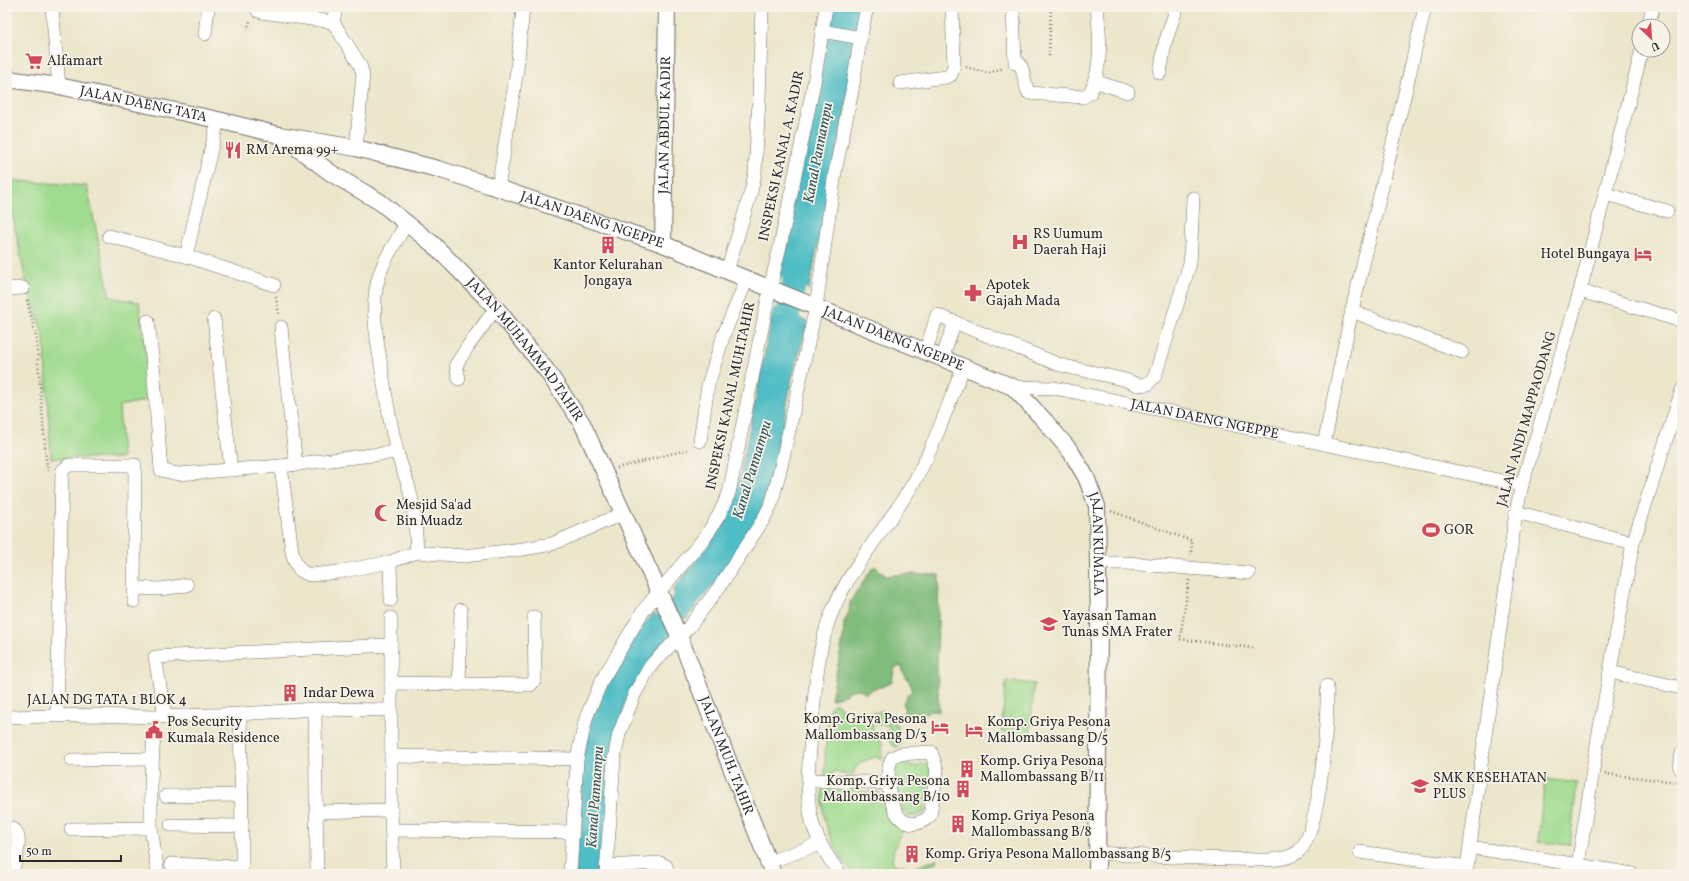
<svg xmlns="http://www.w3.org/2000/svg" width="1689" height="881" font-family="Vollkorn,serif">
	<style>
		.green { fill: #a0dc90; stroke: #66845e }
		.forest { fill: #80bc7a; stroke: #567452 }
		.water { fill: #4fbdc5; stroke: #3d7478 }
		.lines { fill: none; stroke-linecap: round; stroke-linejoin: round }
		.river { stroke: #4fbdc5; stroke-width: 24 }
		.minor-casing { stroke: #6f6c63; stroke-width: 14 }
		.major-casing { stroke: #6f6c63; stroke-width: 18 }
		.path { stroke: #6f6c63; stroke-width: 2.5; stroke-dasharray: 1 3; stroke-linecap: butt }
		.minor { stroke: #fff; stroke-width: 13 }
		.major { stroke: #fff; stroke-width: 16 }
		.labels { text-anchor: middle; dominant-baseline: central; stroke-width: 3.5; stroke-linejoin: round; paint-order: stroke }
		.poi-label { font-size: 14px; fill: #2b2b2b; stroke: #f7f3e8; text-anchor: start }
		.street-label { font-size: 14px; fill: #2b2b2b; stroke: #f7f3e8 }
		.water-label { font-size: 15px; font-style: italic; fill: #365759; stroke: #f7f3e8 }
	</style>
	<rect width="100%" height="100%" fill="#f7f3e8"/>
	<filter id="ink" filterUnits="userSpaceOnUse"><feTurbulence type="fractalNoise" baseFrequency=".025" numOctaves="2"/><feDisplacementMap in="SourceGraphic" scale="8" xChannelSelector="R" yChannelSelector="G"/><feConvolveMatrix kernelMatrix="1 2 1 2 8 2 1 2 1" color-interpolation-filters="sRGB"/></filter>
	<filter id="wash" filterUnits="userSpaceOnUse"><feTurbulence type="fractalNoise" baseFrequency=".012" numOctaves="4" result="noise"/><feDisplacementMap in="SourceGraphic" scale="16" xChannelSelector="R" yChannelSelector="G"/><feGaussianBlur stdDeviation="0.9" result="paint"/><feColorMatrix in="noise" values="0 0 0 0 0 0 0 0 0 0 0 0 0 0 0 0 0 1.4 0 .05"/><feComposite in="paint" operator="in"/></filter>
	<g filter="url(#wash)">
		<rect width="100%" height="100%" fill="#ece6cb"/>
		<!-- green -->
		<path class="green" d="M7,180L87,186L110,297L139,302L152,399L119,406L122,458H51L44,337L27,287L7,189Z
			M1006,681L1034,684L1030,735L1001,732Z
			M835,703L838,704L843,711L842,717C845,716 850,717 853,716C861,712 862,710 871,714L873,712L877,713L882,710L889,715H896L897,716L895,719V726H898L897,740L902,741L899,747C893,746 891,745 889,739L891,737L888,734L887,731L890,729L889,725L875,724L871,726L882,744V759L875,757C864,761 856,763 853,775L841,774L836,771L825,778C825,754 826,730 830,707Z
			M904,761L911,766H918L923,763L929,765L931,771L924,808L925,812L915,816H907L899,803L897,779L894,773L897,762Z
			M1545,779L1577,783L1570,845L1538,842Z
			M858,786L860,790L864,792H879L891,817L902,827L903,831C897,838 891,854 893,863L899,866L904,865L908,870L937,859L936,863L908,873L890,870L880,874H853C833,847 820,823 823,788L826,787Z"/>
		<!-- forest -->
		<path class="forest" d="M873,567H876L886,576L907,574L939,575L937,663L939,712L932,710L925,714L922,711L914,715L903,714L905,708L903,703L908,694L912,691C912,680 902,676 902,667L898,666L894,670L892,682C886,685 880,688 874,688L865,694L863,690L856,689L847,692L845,695L840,696L834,699H831L843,639L844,622L849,612L850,602Z"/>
		<!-- water -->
		<path class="water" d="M833,7H863L860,34L828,28Z
			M826,33L859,40L809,289L777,275Z
			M774,308L808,322L792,377L776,463L764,503L756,522L719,580L704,595L686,619L673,590L713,539L724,519L738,485Z
			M654,613L667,642L625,702L603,874H575L583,755L596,700L635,634Z"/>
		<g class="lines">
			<!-- river -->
			<path class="river" d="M782,346L800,251
				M640,653L691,593L700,580"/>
		</g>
	</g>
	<g filter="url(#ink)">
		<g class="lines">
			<!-- minor casing -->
			<g class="minor-casing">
				<g id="minor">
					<path d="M52,7L59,86"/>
					<path d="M256,7L258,11L262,12L333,22"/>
					<path d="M336,7L333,22L360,65L363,74L356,148"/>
					<path d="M1013,7L1015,63H1019C1025,69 1023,84 1029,93L1083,97L1090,93C1103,66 1100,35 1097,7"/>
					<path d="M1648,26L1653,7"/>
					<path d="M822,31L861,38"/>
					<path d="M205,34L208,7"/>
					<path d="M1160,73L1165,43L1177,7"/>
					<path d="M1094,81L1128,92"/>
					<path d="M900,83L946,77L951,75L954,65L952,7"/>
					<path d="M218,120L186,256L274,285"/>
					<path d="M498,188L517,70L523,7"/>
					<path d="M1605,194L1667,211"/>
					<path d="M406,224C396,242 383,260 378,280C371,305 376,334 380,359C385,390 389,421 397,451C400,465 407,478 410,492C415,511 416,532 417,552"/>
					<path d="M109,236L186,256"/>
					<path d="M727,271L751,192L755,173L759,100L762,7"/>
					<path d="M7,289L23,288"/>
					<path d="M1580,291L1682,321"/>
					<path d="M1352,310L1364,316L1462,352"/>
					<path d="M214,319L231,470"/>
					<path d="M148,321L153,365L161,470L178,474L281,466"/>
					<path d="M281,327L284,360L296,465"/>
					<path d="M926,351L937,315L1060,365L1126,380L1138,385L1148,384L1155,376L1190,263L1193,198"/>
					<path d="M942,359L955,322"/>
					<path d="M459,379L456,365L468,346L496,308"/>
					<path id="s1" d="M1013,387L1055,388L1522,485"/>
					<path d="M700,441L708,385L724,334L747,279"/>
					<path d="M1324,444L1352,310L1405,93L1425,7"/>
					<path d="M397,452L281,466L292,552L295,562L300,570L305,573L310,575L338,572L390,562L417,552L464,556L523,549L552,544L624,513"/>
					<path d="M1516,512L1633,543L1682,390"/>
					<path d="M390,562L391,600"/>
					<path d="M1099,563H1126L1249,573"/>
					<path d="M134,588L161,589L187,585"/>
					<path d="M391,618V810L393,874"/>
					<path d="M1610,672L1682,688"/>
					<path d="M391,683L530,685L535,680L534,617"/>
					<path d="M459,685L461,610"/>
					<path d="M315,709L317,874"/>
					<path d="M240,714L242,826V874"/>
					<path d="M57,715L62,473L63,470L69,465H135L134,601"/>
					<path d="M165,716L155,657L391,645"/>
					<path d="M7,717L96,715L153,717L240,714L315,709L390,710"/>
					<path d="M154,734L151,780V828L158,874"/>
					<path d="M931,752L937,770L930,816C893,846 881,779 892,758L900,754Z"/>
					<path d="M391,756L577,759"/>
					<path d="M72,760L152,759"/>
					<path d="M1680,768L1682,753"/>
					<path d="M808,780L889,783"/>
					<path d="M166,796L242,795"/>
					<path d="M316,812L391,810"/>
					<path d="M171,825L242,826"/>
					<path d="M7,827C28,830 14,861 12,874"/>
					<path d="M71,829L151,828"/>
					<path d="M392,830L572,832"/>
					<path d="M1470,847L1633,874"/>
					<path d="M1360,852L1467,867"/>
					<path d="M1098,853C1143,856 1187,858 1232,859C1251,859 1281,864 1298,852C1321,834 1328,717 1327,686"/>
					<path d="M768,862L820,844"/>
					<path d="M171,864L242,867"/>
					<path d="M1578,865L1599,732L1633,543"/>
					<path d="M606,866L660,863L666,866L668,874"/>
					<path d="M570,874L577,759L586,718L602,680L643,611L706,536L719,515L729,493L770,288L781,242L814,83L826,7"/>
					<path d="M606,874L614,759L619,734L635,693L651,665L689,627L720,586L763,520L772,502L782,462L816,307L835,172L852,91L860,40L867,7"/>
					<path d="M840,874C826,855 814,836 810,812C806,787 809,762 811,737C815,695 816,651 832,612C850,568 883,532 908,492C932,453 946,410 963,368"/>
					<path d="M1466,874L1516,512L1522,485L1580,291L1642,50"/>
				</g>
			</g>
			<!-- major casing -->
			<g class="major-casing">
				<g id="major">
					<path id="s2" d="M7,79L59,86L218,120L279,135L356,148L438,169L498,188L663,244L727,271L1013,387L1045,421L1071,452L1086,477L1097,506L1099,625L1097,874"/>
					<path id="s3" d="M281,136L331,173L380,202L434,245L496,308L547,371L582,423L680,638L773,874"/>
					<path id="s4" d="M663,244L667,7"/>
				</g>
			</g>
			<!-- path -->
			<path class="path" d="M247,30L250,21
				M1049,56L1051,7
				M966,67L988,73L1004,68
				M276,297L279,316
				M27,300L36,337L46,459L48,471
				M617,468L690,449
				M1111,511L1192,541L1191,555
				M1189,580L1180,639L1253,648
				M1605,774L1678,782"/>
			<!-- minor -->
			<use href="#minor" class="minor"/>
			<!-- major -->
			<use href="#major" class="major"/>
		</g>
	</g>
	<!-- icons -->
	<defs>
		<g id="supermarket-bare" transform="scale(1.38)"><path d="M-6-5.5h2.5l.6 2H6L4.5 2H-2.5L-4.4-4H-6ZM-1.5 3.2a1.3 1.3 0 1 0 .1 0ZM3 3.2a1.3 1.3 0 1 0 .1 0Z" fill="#d1495b" stroke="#f7f3e8" stroke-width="2.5" paint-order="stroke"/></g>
		<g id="restaurant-bare" transform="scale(1.38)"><path d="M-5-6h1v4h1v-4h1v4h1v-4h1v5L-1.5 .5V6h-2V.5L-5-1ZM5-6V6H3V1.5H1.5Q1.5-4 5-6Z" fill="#d1495b" stroke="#f7f3e8" stroke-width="2.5" paint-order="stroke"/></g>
		<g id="hospital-bare" transform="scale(1.38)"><path d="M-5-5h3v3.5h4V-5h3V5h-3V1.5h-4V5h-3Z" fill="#d1495b" stroke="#f7f3e8" stroke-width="2.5" paint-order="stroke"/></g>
		<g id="building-bare" transform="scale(1.38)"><path d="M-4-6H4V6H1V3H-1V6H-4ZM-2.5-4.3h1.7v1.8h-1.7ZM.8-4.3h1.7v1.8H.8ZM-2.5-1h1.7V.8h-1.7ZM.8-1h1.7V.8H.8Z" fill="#d1495b" stroke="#f7f3e8" stroke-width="2.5" paint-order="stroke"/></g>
		<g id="hotel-bare" transform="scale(1.38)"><path d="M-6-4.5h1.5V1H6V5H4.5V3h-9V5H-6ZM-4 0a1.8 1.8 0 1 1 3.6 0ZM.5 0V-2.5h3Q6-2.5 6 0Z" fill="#d1495b" stroke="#f7f3e8" stroke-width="2.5" paint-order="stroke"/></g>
		<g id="pharmacy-bare" transform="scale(1.38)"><path d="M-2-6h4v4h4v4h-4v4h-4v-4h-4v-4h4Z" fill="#d1495b" stroke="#f7f3e8" stroke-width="2.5" paint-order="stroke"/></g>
		<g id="mosque-bare" transform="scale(1.38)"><path d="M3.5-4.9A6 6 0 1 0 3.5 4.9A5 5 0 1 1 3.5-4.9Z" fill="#d1495b" stroke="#f7f3e8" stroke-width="2.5" paint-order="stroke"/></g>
		<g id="stadium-bare" transform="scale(1.38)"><path d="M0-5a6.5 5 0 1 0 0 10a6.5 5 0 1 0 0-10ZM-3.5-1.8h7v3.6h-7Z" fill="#d1495b" stroke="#f7f3e8" stroke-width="2.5" paint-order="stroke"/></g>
		<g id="school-bare" transform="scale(1.38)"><path d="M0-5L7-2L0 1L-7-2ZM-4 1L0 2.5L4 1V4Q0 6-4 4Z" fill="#d1495b" stroke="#f7f3e8" stroke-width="2.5" paint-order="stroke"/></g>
		<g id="civic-bare" transform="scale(1.38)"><path d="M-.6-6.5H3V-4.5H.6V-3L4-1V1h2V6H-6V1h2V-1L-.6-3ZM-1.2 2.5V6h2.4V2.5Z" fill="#d1495b" stroke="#f7f3e8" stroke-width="2.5" paint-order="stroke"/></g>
	</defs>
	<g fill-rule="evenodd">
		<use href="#supermarket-bare" x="34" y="61"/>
		<use href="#restaurant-bare" x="233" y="150"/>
		<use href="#hospital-bare" x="1020" y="242"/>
		<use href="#building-bare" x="608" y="245"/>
		<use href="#hotel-bare" x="1643" y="254"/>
		<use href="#pharmacy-bare" x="973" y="293"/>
		<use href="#mosque-bare" x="383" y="513"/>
		<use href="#stadium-bare" x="1431" y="530"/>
		<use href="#school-bare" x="1049" y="624"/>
		<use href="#building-bare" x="290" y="693"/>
		<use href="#hotel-bare" x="940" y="727"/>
		<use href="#civic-bare" x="154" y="730"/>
		<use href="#hotel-bare" x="974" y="730"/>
		<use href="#building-bare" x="967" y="769"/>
		<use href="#school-bare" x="1420" y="786"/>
		<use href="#building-bare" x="963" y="789"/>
		<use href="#building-bare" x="958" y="824"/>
		<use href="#building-bare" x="912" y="854"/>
	</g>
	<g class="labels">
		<!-- poi labels -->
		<g class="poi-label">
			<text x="47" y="61">Alfamart</text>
			<text x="246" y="150">RM Arema 99+</text>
			<text x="1033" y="234">RS Uumum<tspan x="1033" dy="16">Daerah Haji</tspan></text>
			<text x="1630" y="254" text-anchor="end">Hotel Bungaya</text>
			<text x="608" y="265" text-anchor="middle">Kantor Kelurahan<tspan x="608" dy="16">Jongaya</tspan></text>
			<text x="986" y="285">Apotek<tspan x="986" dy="16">Gajah Mada</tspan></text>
			<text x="396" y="505">Mesjid Sa'ad<tspan x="396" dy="16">Bin Muadz</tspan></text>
			<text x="1444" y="530">GOR</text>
			<text x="1062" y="616">Yayasan Taman<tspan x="1062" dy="16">Tunas SMA Frater</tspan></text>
			<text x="303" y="693">Indar Dewa</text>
			<text x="927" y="719" text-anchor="end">Komp. Griya Pesona<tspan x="927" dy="16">Mallombassang D/3</tspan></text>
			<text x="167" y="722">Pos Security<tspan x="167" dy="16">Kumala Residence</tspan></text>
			<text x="987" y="722">Komp. Griya Pesona<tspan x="987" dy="16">Mallombassang D/5</tspan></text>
			<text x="980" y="761">Komp. Griya Pesona<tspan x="980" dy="16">Mallombassang B/11</tspan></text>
			<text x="1433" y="778">SMK KESEHATAN<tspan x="1433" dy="16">PLUS</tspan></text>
			<text x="950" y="781" text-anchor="end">Komp. Griya Pesona<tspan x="950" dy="16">Mallombassang B/10</tspan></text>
			<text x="971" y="816">Komp. Griya Pesona<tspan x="971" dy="16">Mallombassang B/8</tspan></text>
			<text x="925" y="854">Komp. Griya Pesona Mallombassang B/5</text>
		</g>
		<!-- street labels -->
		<g class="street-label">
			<text stroke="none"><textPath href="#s2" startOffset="139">JALAN DAENG TATA</textPath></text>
			<text stroke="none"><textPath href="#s4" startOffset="119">JALAN ABDUL KADIR</textPath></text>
			<text transform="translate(782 156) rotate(-78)">INSPEKSI KANAL A. KADIR</text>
			<text stroke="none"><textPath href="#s2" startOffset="603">JALAN DAENG NGEPPE</textPath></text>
			<text stroke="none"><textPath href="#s2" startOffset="927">JALAN DAENG NGEPPE</textPath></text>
			<text stroke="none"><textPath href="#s3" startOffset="327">JALAN MUHAMMAD TAHIR</textPath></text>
			<text transform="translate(731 396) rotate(-78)">INSPEKSI KANAL MUH.TAHIR</text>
			<text stroke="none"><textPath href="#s1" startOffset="195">JALAN DAENG NGEPPE</textPath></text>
			<text transform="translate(1527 419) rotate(-74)">JALAN ANDI MAPPAODANG</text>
			<text stroke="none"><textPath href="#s2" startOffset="1241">JALAN KUMALA</textPath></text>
			<text x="107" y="700">JALAN DG TATA 1 BLOK 4</text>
			<text stroke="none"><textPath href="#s3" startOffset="783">JALAN MUH. TAHIR</textPath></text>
		</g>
		<!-- water labels -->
		<g class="water-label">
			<text transform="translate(819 153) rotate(-79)">Kanal Pannampu</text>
			<text transform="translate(753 470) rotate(-73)">Kanal Pannampu</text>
			<text transform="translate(596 797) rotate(-86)">Kanal Pannampu</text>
		</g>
	</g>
	<!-- margin -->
	<rect width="1689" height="881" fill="none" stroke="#f7f3e8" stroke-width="24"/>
	<!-- north arrow -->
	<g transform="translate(1651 38) rotate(155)"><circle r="19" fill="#f7f3e8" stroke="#a5a39c"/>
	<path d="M0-3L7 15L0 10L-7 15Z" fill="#d1495b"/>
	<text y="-6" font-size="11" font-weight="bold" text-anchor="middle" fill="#2b2b2b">U</text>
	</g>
	<!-- scale -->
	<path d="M20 855v6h101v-6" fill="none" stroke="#2b2b2b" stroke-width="2"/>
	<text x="26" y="855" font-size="12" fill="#2b2b2b" stroke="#f7f3e8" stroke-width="3" paint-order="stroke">50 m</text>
</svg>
